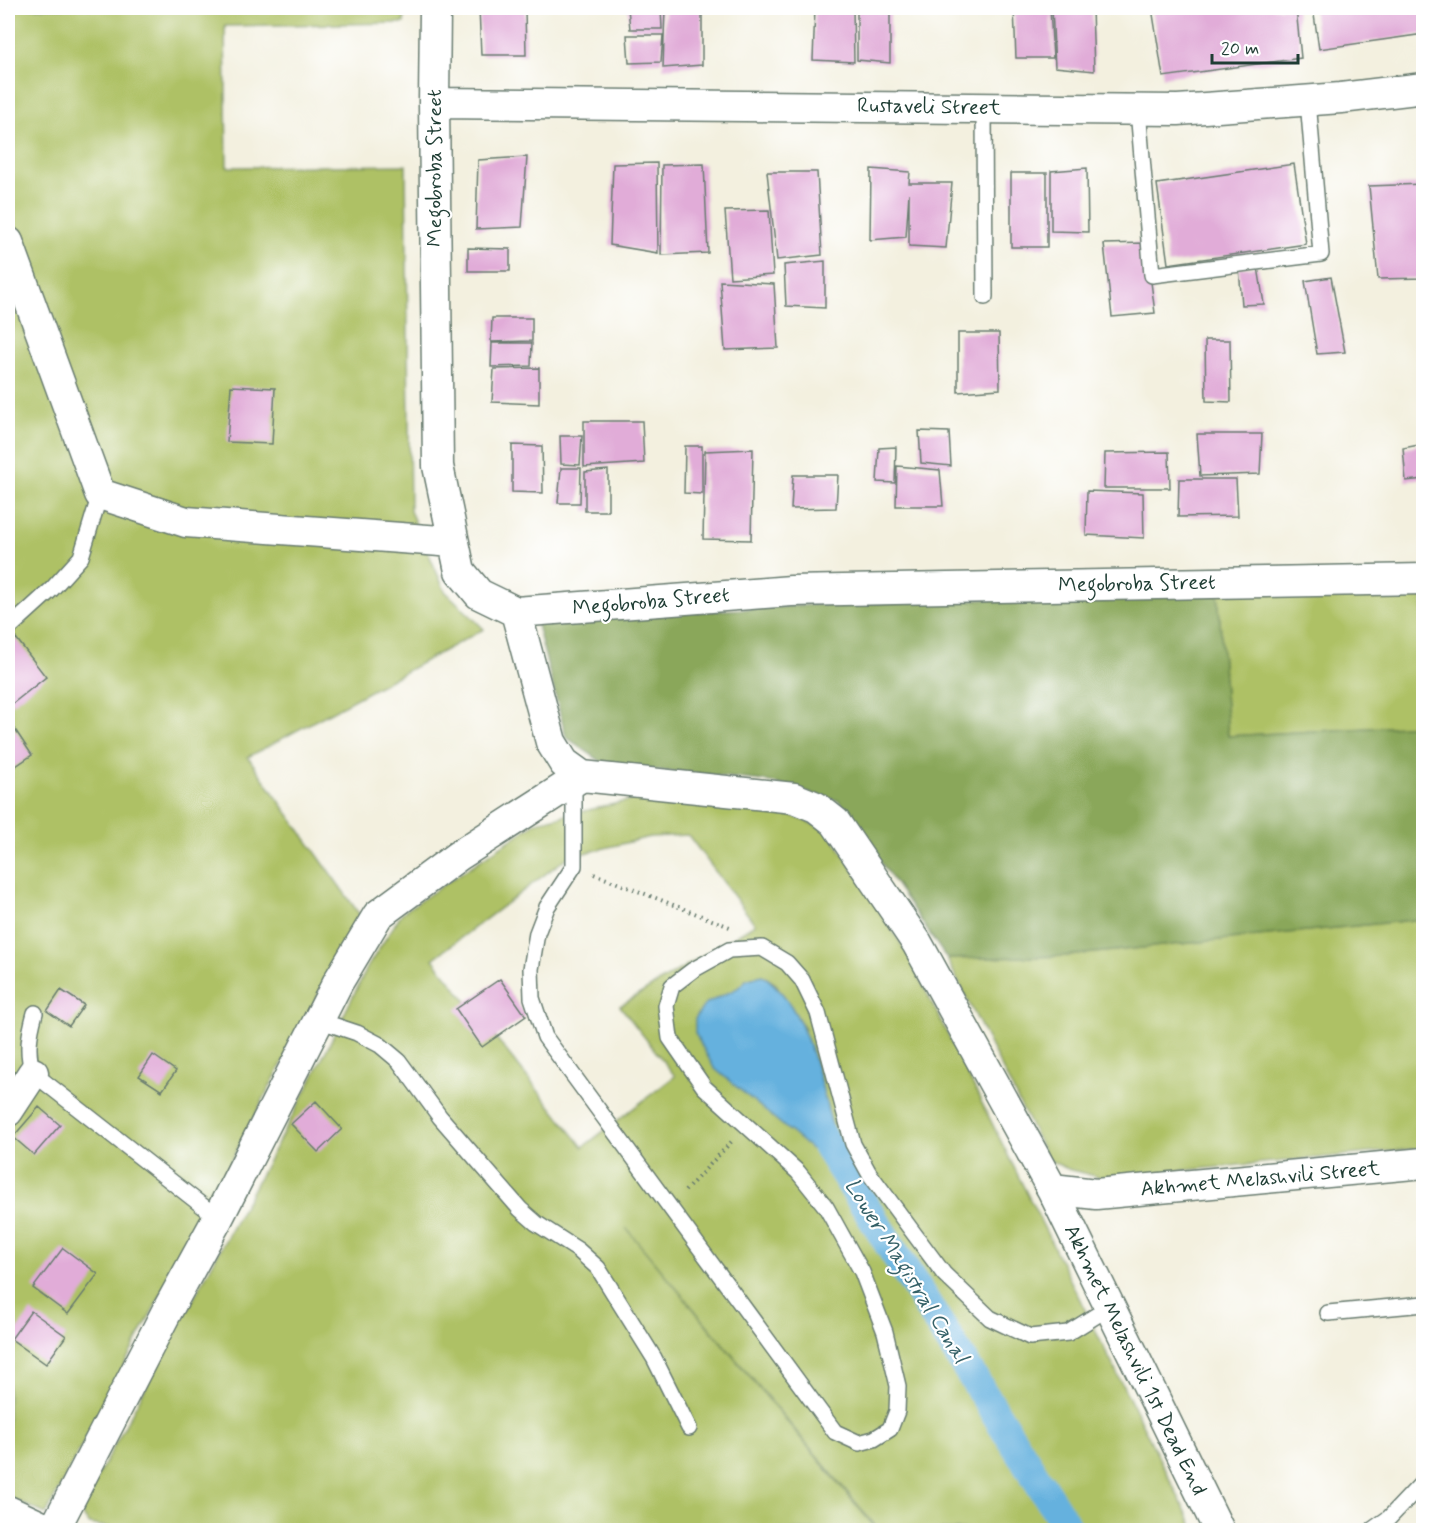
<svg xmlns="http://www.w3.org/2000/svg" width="1431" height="1538" font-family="Mynerve,sans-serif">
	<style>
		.green { fill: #aec165; stroke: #667f4c; stroke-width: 1.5; fill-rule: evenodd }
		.forest { fill: #8aa75a; stroke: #547247; stroke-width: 1.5 }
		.water { fill: #65b1de; stroke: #427789; stroke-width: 1.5 }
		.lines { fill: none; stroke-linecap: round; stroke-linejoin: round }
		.canal { stroke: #65b1de; stroke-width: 30 }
		.building { fill: #e1acd8 }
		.service-casing { stroke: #697c70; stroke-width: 18 }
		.minor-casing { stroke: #697c70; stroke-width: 33 }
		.path { stroke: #697c70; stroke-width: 4; stroke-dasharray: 1.5 4.5; stroke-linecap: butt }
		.service { stroke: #fff; stroke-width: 15 }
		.minor { stroke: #fff; stroke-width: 30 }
		.labels { text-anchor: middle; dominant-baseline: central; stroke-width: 4.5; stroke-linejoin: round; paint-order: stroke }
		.street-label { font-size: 21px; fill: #1f3d34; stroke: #fff }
		.water-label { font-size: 22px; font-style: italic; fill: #346067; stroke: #fff }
	</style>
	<rect width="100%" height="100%" fill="#fff"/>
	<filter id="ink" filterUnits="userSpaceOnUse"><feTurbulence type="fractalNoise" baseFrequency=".0167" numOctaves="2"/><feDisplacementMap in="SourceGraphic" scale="12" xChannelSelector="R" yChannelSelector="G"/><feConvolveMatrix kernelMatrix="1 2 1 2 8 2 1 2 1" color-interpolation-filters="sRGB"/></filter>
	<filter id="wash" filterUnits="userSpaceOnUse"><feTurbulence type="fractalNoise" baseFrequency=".008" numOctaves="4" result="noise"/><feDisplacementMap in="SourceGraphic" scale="24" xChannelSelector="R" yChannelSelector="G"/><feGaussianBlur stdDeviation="1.35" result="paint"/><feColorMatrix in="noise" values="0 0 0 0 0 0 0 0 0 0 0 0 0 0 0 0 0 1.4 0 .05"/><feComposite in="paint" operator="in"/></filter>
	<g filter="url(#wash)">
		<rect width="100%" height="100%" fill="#f3f0df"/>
		<!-- green -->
		<path class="green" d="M8,8H404V23L225,26L227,167L406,165L410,511L445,591L484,629L248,757L360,915L46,1514L8,1497Z
			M1218,592L1423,595V725L1228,736Z
			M640,798L767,806L828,830L907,953L1195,1530H879L626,1228L877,1530H124L89,1524L79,1511L309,1085L368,966L402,913L537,822ZM688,835L755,924L620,1006L675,1076L583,1147L433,959L568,857L650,837ZM762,975L776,984L805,1029L705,1004L738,988L746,980Z
			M1423,919V1148L1102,1178L1068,1169L1048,1160L947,959L1065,956Z"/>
		<!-- forest -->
		<path class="forest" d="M1218,592L1228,736L1423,725V919L1065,956L947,959L839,801L765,781L606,765L566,737L536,621L812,605Z"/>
		<!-- water -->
		<path class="water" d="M762,975C807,1003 821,1086 834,1134L811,1149L714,1068L695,1033V1019L705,1004L738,988L746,980Z"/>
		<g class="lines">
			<!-- canal -->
			<path class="canal" d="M802,1106L1069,1530"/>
		</g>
		<g id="blocks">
			<!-- building -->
			<path class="building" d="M479,8H525L526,55H481Z
				M628,8H661L662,29H630Z
				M665,8H702V65L663,68Z
				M815,8H853L854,62L813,60Z
				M857,8H890V63L857,60Z
				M1014,8H1050L1053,58H1016Z
				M1052,8H1092L1094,71L1055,67Z
				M1152,8H1296L1301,58L1163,77Z
				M1313,8H1424V34L1319,49Z
				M627,35H663L661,62L629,63Z
				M527,157L522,227L476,229L478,160Z
				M657,163L658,253L610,245L613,164Z
				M704,164L708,253L661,255L662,165Z
				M1294,164L1306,244L1168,264L1157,184Z
				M1087,168L1088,232L1051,231V171Z
				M871,169L910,172L909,183H952L946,248L909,246V193L906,237L870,240Z
				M767,172H817L822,255L777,260Z
				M1011,173H1047V247H1011Z
				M1424,184V278L1378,279L1369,186Z
				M769,210L773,275L730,278L725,211Z
				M1146,243L1155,313L1112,317L1104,244Z
				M468,248L510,249V271H468Z
				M825,261V308L786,306L784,265Z
				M1258,267L1264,304L1242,305L1239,268Z
				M1331,277L1345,352L1317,354L1305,281Z
				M720,281L774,284L778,348L725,350Z
				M492,318H532V341L491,342Z
				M958,333H999L1000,389L958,392Z
				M1205,340H1230L1231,402L1206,401Z
				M492,343H532L531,366L491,367Z
				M539,368V404L492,402L494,369Z
				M231,386L275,388L272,444L227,442Z
				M584,421H642L644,463L584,467Z
				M919,431L949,432L951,466L921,463Z
				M1197,434H1262L1260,474L1200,476Z
				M560,436H582L580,465L561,464Z
				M1424,444V479L1406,481L1403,448Z
				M512,445L542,446L543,493L512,492Z
				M685,446H702V494L684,493Z
				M896,447L895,483L877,482L879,448Z
				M753,449L751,540L703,539L705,451Z
				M1169,452L1170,488H1104L1105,453Z
				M897,466L940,470L943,506H896Z
				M561,468H581L580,503H558Z
				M608,470V511H585V472Z
				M793,475H838L836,508L791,509Z
				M1179,479H1236L1238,516L1178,517Z
				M1087,491L1143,493L1144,538L1086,535Z
				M16,638L46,677L12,704L8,698V645Z
				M10,722L32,755L10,770L8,767V723Z
				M500,979L526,1016L482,1047L456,1009Z
				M61,990L84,1005L69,1026L47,1011Z
				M153,1055L176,1071L162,1091L139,1076Z
				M316,1101L342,1129L318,1152L291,1124Z
				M39,1107L60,1125L34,1155L13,1137Z
				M63,1248L98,1274L68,1314L33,1288Z
				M31,1311L66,1336L46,1364L11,1339Z"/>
		</g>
	</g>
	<g filter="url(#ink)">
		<use href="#blocks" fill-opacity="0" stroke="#697c70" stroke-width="1.5"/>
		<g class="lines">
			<!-- service casing -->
			<g class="service-casing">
				<path id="service" d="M984,107L985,297
					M1138,110L1152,275L1321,254L1308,101
					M8,629L52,589L81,557L100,494
					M574,782V866L547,907L537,933L531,969L532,998L545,1037L835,1432L859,1443L874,1439L890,1429L897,1411L898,1386L885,1332L862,1272L826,1207L798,1172L704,1087L670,1038L666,1006L672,986L693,970L729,950L762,948L787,963L802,980L818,1013L853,1144L869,1173L944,1274L990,1318L1030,1337L1068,1333L1110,1307
					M35,1013C29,1035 26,1052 33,1073L218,1218
					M318,1020L357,1033L380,1045L399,1061L440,1117L520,1209L536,1223L578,1250L598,1268L654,1358L689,1428
					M1328,1313L1424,1304
					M1372,1530L1389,1518L1424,1481"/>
			</g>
			<!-- minor casing -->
			<g class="minor-casing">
				<path id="minor" d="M435,8L434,103L438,466L460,571L479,594L516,612L791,591L1424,579
					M434,103L1178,110L1341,98L1424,88
					M8,242L100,494L186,522L454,542
					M516,612L551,742L564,763L582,776L794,798L816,807L835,822L917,943L1052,1189L1096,1194L1424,1163
					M8,1111L33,1073
					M1052,1189L1219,1530
					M8,1511L49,1530
					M54,1530L167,1311L218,1218L338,982L378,915L458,856L582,776"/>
			</g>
			<!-- path -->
			<path class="path" d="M594,874L730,927
				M685,1191L733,1140"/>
			<!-- service -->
			<use href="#service" class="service"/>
			<!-- minor -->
			<use href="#minor" class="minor"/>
		</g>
	</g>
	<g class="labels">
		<!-- street labels -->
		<g class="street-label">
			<text transform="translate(929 107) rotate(1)">Rustaveli Street</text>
			<text transform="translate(435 168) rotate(-90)">Megobroba Street</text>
			<text transform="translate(1137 584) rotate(-1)">Megobroba Street</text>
			<text transform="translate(651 602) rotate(-5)">Megobroba Street</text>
			<text transform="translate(1260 1179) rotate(-5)">Akhmet Melashvili Street</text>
			<text transform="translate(1135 1360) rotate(64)">Akhmet Melashvili 1st Dead End</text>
		</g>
		<!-- water labels -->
		<g class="water-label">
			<text transform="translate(906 1271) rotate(58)">Lower Magistral Canal</text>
		</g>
	</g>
	<!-- margin -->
	<rect width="1431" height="1538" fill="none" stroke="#fff" stroke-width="30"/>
	<!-- scale -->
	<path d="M1212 54v9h86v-9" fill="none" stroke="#1f3d34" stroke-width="3"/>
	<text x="1221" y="54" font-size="18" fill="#1f3d34" stroke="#ffffff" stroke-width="4.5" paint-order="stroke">20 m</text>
</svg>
